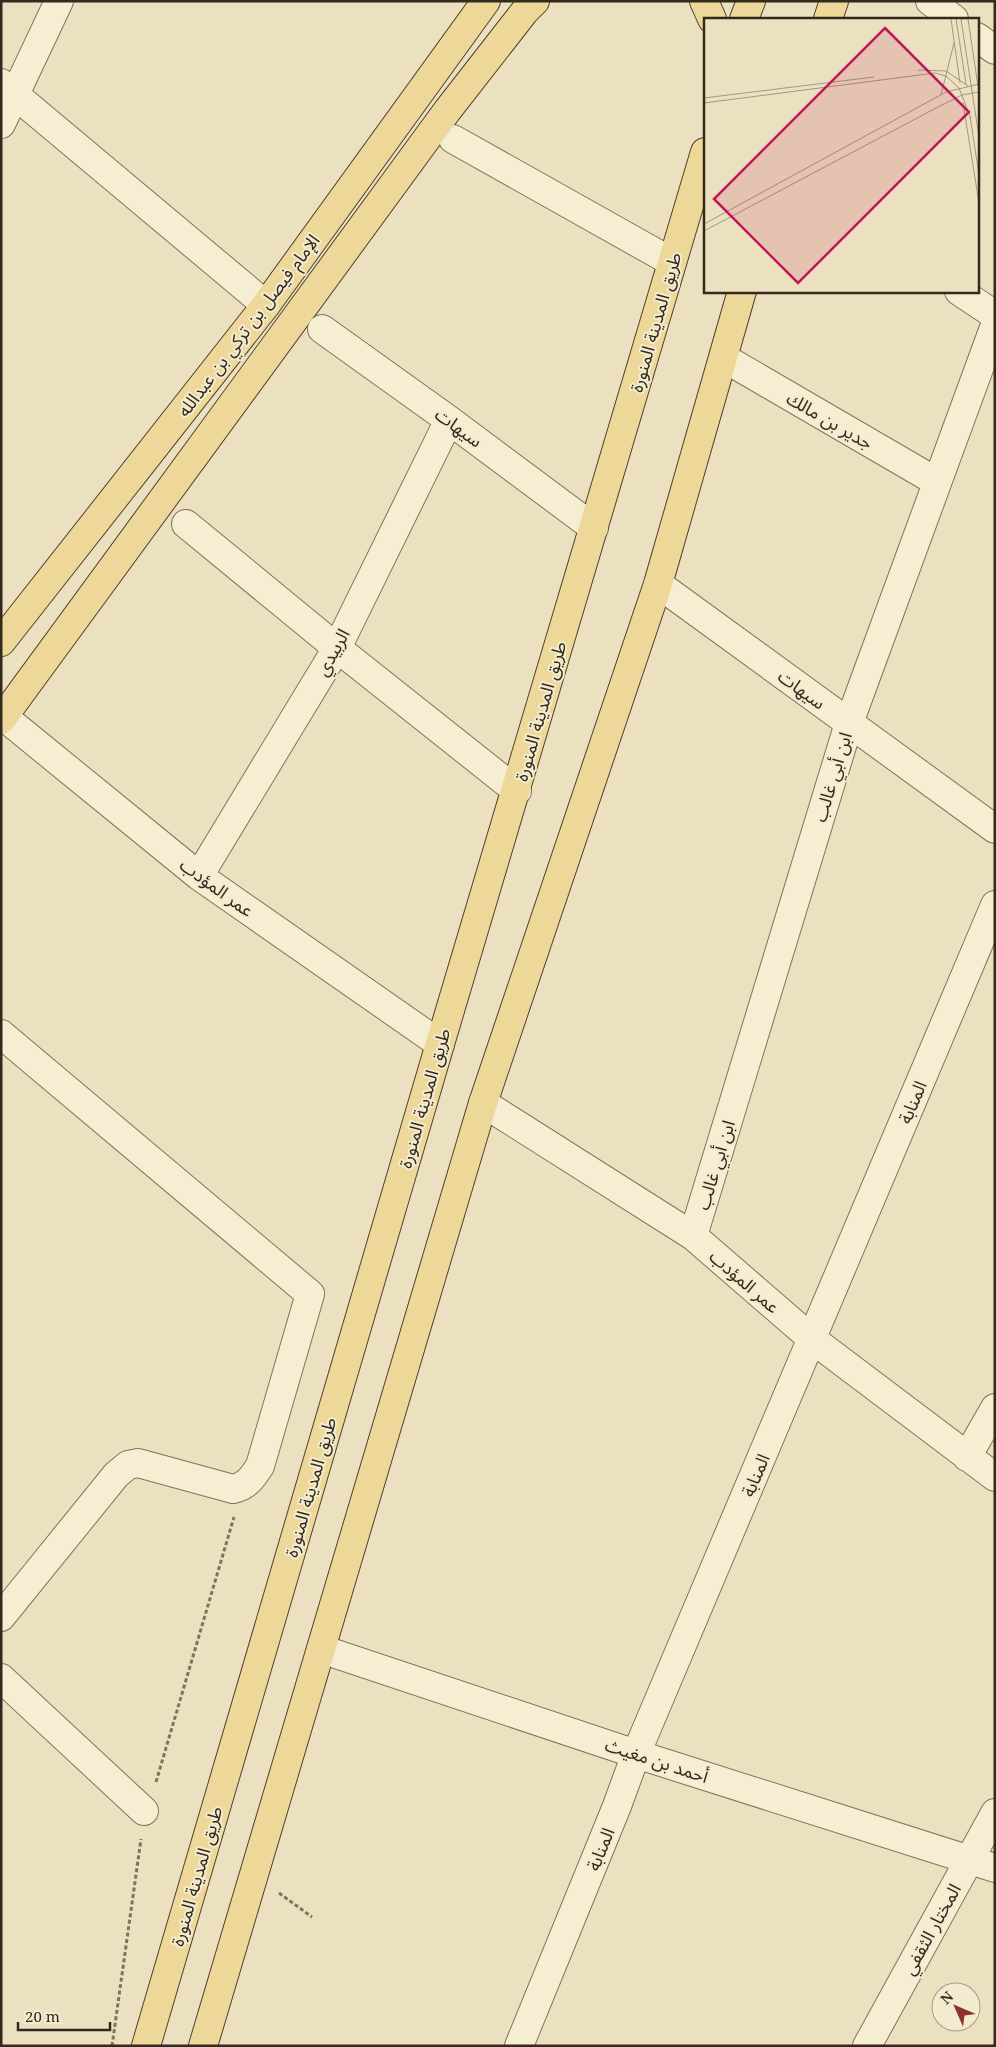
<svg xmlns="http://www.w3.org/2000/svg" width="996" height="2047" font-family="'Noto Serif','Noto Sans Arabic',serif">
	<style>
		.lines { fill: none; stroke-linecap: round; stroke-linejoin: round }
		.minor-casing { stroke: #827259; stroke-width: 30 }
		.major-casing { stroke: #50402d; stroke-width: 30 }
		.path { stroke: #827259; stroke-width: 3; stroke-dasharray: 4 2.5; stroke-linecap: butt }
		.minor { stroke: #f6eed2; stroke-width: 28 }
		.major { stroke: #edd899; stroke-width: 28 }
		.labels { text-anchor: middle; dominant-baseline: central; stroke-width: 4; stroke-linejoin: round; paint-order: stroke }
		.street-label { font-size: 18px; fill: #33291d; stroke: #f3ebcf }
		.inset-road { fill: none; stroke: #a1977f; stroke-width: 1 }
		.view { fill: #c2185b; fill-opacity: 0.15; stroke: #c2185b; stroke-width: 2.5 }
		.inset-edge { fill: none; stroke: #33291d; stroke-width: 2.5 }
	</style>
	<rect width="100%" height="100%" fill="#ebe1c0"/>
	<g class="lines">
		<!-- minor casing -->
		<g class="minor-casing">
			<path id="minor" d="M930,1L954,19
				M977,37L995,50
				M1,83L266,305
				M1,124L59,1
				M453,139L672,262
				M959,291L995,315
				M322,329L449,420L594,528
				M724,358L937,482
				M186,524L337,648L517,791
				M658,584L995,829
				M4,717L199,876L440,1044
				M199,876L337,648L449,420
				M1,1034L310,1294L260,1466C252,1478 247,1486 233,1489L138,1463L128,1465L116,1475L1,1617
				M483,1103L693,1236L812,1339L995,1477
				M693,1236L849,723L995,325
				M967,1457L995,1408
				M321,1649L636,1754L995,1868
				M1,1678L144,1811
				M519,2046L617,1806L636,1754L995,905
				M867,2046L995,1813"/>
		</g>
		<!-- major casing -->
		<g class="major-casing">
			<path id="major" d="M704,1L712,19
				M744,19L751,1
				M828,19L834,1
				M1,642L266,305L486,1
				M1,720L447,111L525,11L535,1
				M146,2046L440,1044L705,152
				M203,2046L483,1103L658,584L742,291"/>
		</g>
		<!-- path -->
		<path class="path" d="M156,1782L234,1517
			M279,1893L312,1917
			M112,2046L141,1839"/>
		<!-- minor -->
		<use href="#minor" class="minor"/>
		<!-- major -->
		<use href="#major" class="major"/>
	</g>
	<g class="labels">
		<!-- street labels -->
		<g class="street-label">
			<text transform="translate(655 322) rotate(-74)">طريق المدينة المنورة</text>
			<text transform="translate(248 325) rotate(-53)">الإمام فيصل بن تركي بن عبدالله</text>
			<text transform="translate(830 420) rotate(30)">جدير بن مالك</text>
			<text transform="translate(459 427) rotate(36)">سيهات</text>
			<text transform="translate(332 652) rotate(-61)">الربيدي</text>
			<text transform="translate(802 689) rotate(36)">سيهات</text>
			<text transform="translate(540 711) rotate(-74)">طريق المدينة المنورة</text>
			<text transform="translate(832 777) rotate(-73)">ابن أبي غالب</text>
			<text transform="translate(217 887) rotate(36)">عمر المؤدب</text>
			<text transform="translate(424 1098) rotate(-74)">طريق المدينة المنورة</text>
			<text transform="translate(912 1102) rotate(-67)">المنابة</text>
			<text transform="translate(715 1165) rotate(-73)">ابن أبي غالب</text>
			<text transform="translate(745 1281) rotate(41)">عمر المؤدب</text>
			<text transform="translate(755 1475) rotate(-67)">المنابة</text>
			<text transform="translate(310 1487) rotate(-74)">طريق المدينة المنورة</text>
			<text transform="translate(657 1760) rotate(18)">أحمد بن مغيث</text>
			<text transform="translate(600 1849) rotate(-68)">المنابة</text>
			<text transform="translate(196 1876) rotate(-74)">طريق المدينة المنورة</text>
			<text transform="translate(931 1929) rotate(-61)">المختار الثقفي</text>
		</g>
	</g>
	<!-- overview -->
	<g transform="translate(704 18)">
		<rect width="275" height="275" fill="#ebe1c0"/>
		<path class="inset-road" d="M247,1L256,65M252,1L262,66M257,1L275,119M264,1L274,68M214,52L242,53L264,68M237,77L250,25M0,80L170,59M0,85L231,55L242,58L255,70L267,101M259,85L275,185M266,98L275,157M0,206L242,74L275,66M0,213L232,90L258,77L275,74"/>
		<path class="view" d="M181,10L265,94L94,265L10,181Z"/>
		<rect width="275" height="275" class="inset-edge"/>
	</g>
	<!-- border -->
	<rect width="996" height="2047" fill="none" stroke="#33291d" stroke-width="5"/>
	<!-- north arrow -->
	<g transform="translate(956 2007) rotate(315)"><circle r="24" fill="#f3ebcf" stroke="#a69d88"/>
	<path d="M0-4L9 19L0 12L-9 19Z" fill="#8e322d"/>
	<text y="-8" font-size="14" font-weight="bold" text-anchor="middle" fill="#33291d">N</text>
	</g>
	<!-- scale -->
	<path d="M18 2022v8h92v-8" fill="none" stroke="#33291d" stroke-width="2.5"/>
	<text x="25" y="2022" font-size="15" fill="#33291d" stroke="#f3ebcf" stroke-width="4" paint-order="stroke">20 m</text>
</svg>
